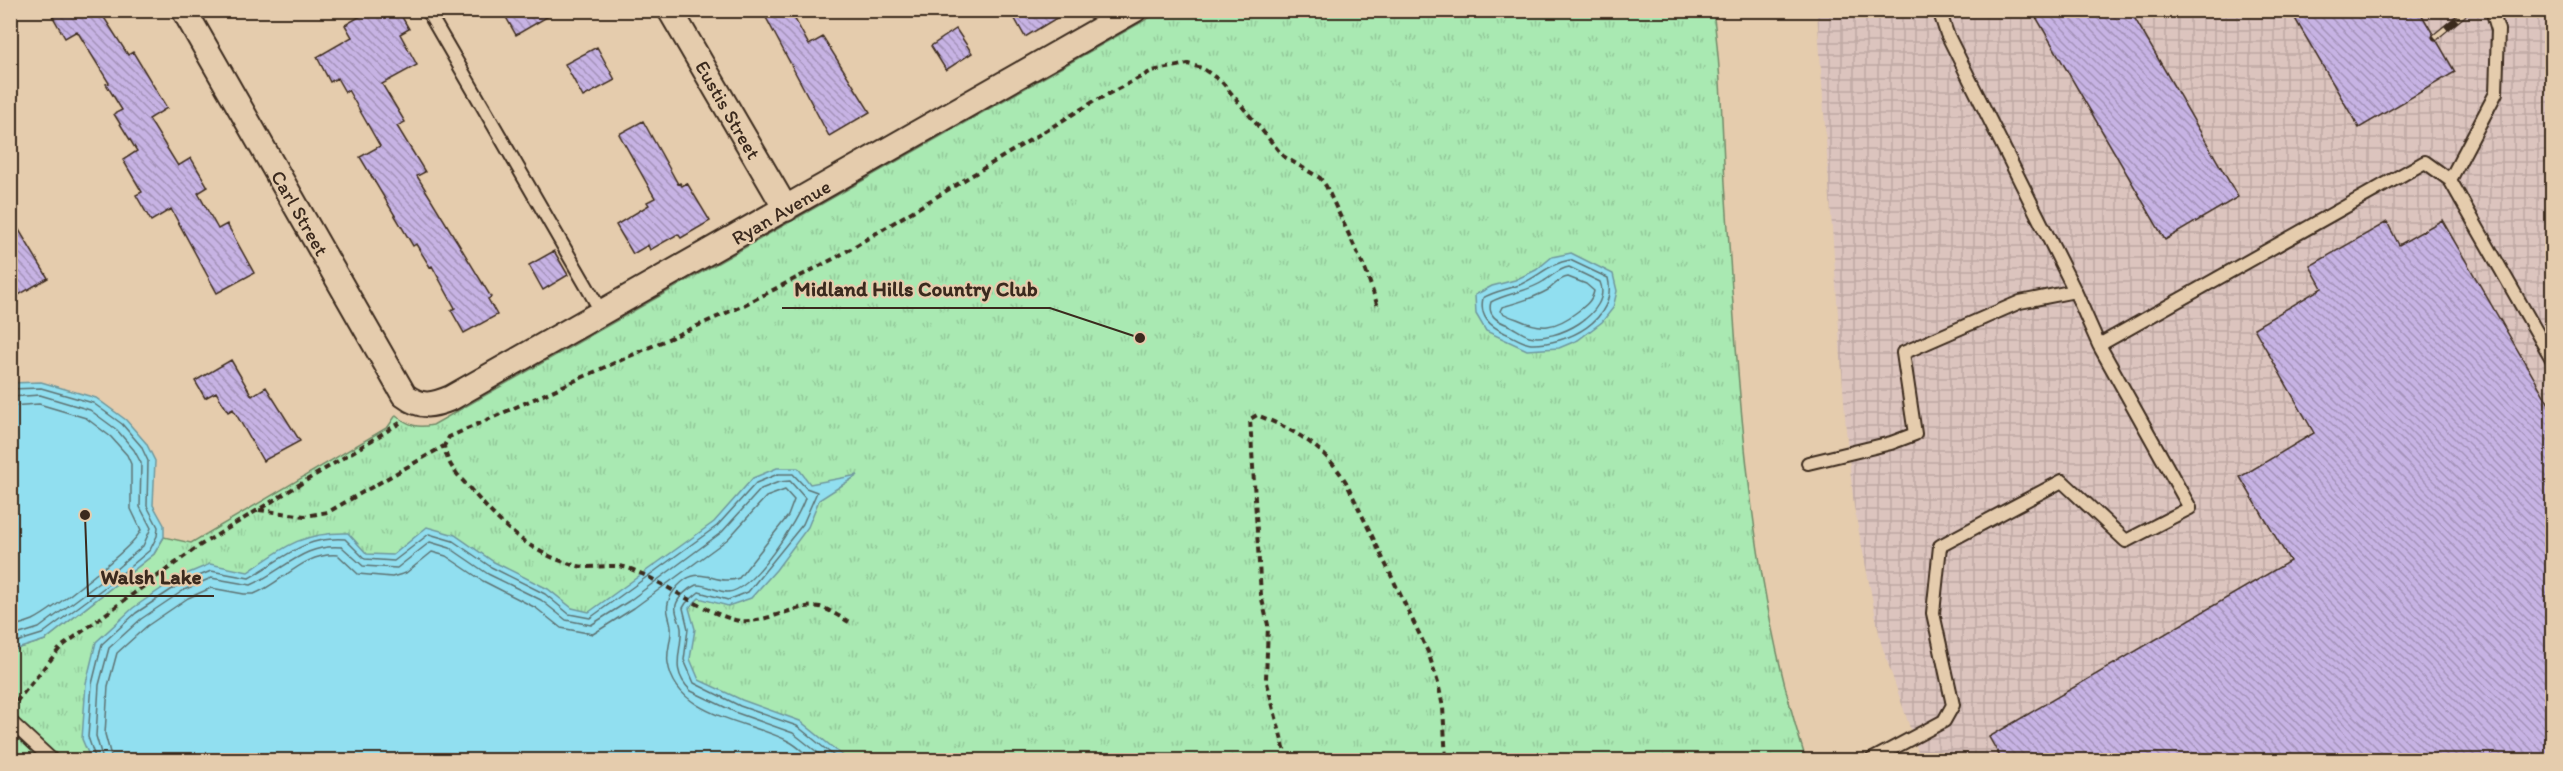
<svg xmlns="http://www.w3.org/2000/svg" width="2563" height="771" font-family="Itim,sans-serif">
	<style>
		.industrial { fill: url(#industrial-grid) }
		.grass { fill: url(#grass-tufts); stroke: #728a68; stroke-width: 1.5 }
		.water { fill: #91dff0; stroke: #6f979c; stroke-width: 1.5 }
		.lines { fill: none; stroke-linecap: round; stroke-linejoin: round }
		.shore { stroke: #5d7272; stroke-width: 1.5 }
		.building { fill: url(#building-back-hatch); stroke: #3b2a1e; stroke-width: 1.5 }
		.service-casing { stroke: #3b2a1e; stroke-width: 16 }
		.minor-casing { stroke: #3b2a1e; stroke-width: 28 }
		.path { stroke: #3b2a1e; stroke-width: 4; stroke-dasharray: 6 4.5; stroke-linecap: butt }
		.service { stroke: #e5ccad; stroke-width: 12 }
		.minor { stroke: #e5ccad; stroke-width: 24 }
		.rail-casing { stroke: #3b2a1e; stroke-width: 7 }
		.rail { stroke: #e5ccad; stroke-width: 4.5; stroke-dasharray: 14; stroke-linecap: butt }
		.labels { text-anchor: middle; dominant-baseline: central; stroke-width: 4.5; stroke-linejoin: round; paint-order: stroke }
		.street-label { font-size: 20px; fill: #3b2a1e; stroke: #e5ccad }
		.leader { fill: none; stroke: #3b2a1e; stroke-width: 2 }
		.callout-dot { fill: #3b2a1e; stroke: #e5ccad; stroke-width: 2 }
		.callout-label { font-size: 21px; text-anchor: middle; font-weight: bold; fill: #3b2a1e; stroke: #e5ccad; stroke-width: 4.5; stroke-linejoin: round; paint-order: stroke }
	</style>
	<defs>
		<pattern id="industrial-grid" width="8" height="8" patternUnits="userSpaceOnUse" patternTransform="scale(1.5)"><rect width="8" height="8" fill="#dcc4be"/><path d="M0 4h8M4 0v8" fill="none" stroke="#bea9a3"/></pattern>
		<pattern id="grass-tufts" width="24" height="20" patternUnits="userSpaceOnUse" patternTransform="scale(1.5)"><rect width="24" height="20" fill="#a9e9b2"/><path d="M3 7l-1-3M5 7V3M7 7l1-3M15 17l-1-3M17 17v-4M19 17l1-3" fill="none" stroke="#92c899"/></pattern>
		<pattern id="building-back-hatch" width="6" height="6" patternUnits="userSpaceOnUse" patternTransform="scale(1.5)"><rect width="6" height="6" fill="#c7b3e4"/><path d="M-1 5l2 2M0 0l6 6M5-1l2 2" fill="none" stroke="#a392b8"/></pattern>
	</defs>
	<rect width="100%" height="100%" fill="#e5ccad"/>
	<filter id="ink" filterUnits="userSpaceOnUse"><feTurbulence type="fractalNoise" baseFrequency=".0167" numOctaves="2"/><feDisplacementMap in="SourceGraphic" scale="12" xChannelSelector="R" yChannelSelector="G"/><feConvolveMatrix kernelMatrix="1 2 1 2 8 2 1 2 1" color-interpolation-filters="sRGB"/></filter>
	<g filter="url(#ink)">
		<!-- industrial -->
		<path class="industrial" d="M1817,11H2552V760H1921L1881,643L1854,507L1846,430Z"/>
		<!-- grass -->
		<path class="grass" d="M1161,11H1713C1721,67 1722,126 1725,183C1738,377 1746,574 1806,760H11L10,651L45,640L154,554L164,537L191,543L388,427L396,415C409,426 417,428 433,425Z"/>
		<!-- water -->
		<path class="water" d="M1571,253L1613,274L1617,291L1613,308L1602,322L1578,340L1559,348L1527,350L1486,331L1476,314L1475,295L1492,286L1515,280L1536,270L1552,257Z
			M41,382L96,398L126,420L146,443L155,461L153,505L164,525V537L154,554L45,640L11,651V383Z
			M777,468H798L810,484L858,475L819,500L808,527L776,570L751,598L728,606L699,598L689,608L695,629L690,659L699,680L742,700L800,721L848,760H91L82,739L86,683L96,642L133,608L177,578L210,564L248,572C284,547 302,532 348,533L367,554L393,555L427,527L455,535L494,562L548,589L572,608L589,612L714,522L753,478Z"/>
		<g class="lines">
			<!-- shore -->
			<path class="shore" d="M1570,260L1608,278C1618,320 1567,345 1531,344C1522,343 1513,336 1505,333C1490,326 1479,317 1483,298C1494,291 1506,290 1519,285C1538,277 1550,263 1570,260Z
				M1569,267L1600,282C1613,313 1555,343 1529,336C1522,334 1515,328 1508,325C1497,321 1487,315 1491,302C1507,293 1528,292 1544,281C1554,275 1558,269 1569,267Z
				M1568,277L1586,284L1594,291C1592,301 1585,306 1577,312C1555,329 1541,330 1517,319C1511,317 1505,315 1500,311L1502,307C1517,303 1534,298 1548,290C1555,285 1559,278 1568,277Z
				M10,389L41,388L93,403L122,424L141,446L148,461L147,506L158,527L157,536L150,550L113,581L42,634L10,644
				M10,397L40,395L90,410L117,430L134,450L141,463L140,507L151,528L143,546L108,576L39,628L10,637
				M10,406L39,404L86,418L111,437L127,455L131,464V509L141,530C135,546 50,612 33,620C26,623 18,625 10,627
				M96,760L88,737L92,684L102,644L136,613L180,584L211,571L249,578C283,559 303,536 345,539L365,559L394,561L429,534L453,541L491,567L545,594L569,614L590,618L717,526L756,483L778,474H793L806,488L817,492L803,524L748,592L728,600L699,592L686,603L683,608L688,629L684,660L694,683L740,706L797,726L839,760
				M103,760L96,736L99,685L109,648L141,619L184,590L211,578L251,585C283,571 304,543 342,547L363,566L397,568L430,542L450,548L488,574L541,600L566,620L591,625L629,601L722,532L761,489L779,482L790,481L805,498C798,520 753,591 728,592C717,592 707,584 696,585C689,588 678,597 676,605C674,613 680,620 681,628C683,651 668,669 691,691L737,713L793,733L827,760
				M112,760L105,734L108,686L117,653L147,626L188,598L211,588L244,594H254C283,583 303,552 338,555L358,574L392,577L406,573L432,552L446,556L483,581L536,608L561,628L593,634L634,608L728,539L766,497L785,490L794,500L788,516L739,578C719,586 704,568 686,579C675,587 665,600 668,613C669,619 672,625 671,631C671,642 666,652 668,663C676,717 748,720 788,741C797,745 805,754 813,760"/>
		</g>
		<!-- building -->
		<path class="building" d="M49,10H113L103,16L128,55L133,52L167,108L149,119L178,166L191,158L208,187L198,193L218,229L227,224L254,273L217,293L171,209L151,221L136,195L142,192L123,160L137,151L114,114L122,110L106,84L109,83L77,31L65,38Z
			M371,10H398L409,29L400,34L417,65L382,84L405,122L397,126L425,172L417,176L491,297L488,299L497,315L464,333L451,310L455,308L432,266L430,267L416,244L413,246L360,157L380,146L348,90L345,92L337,78L330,82L317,57L352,37L345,25Z
			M502,10H559L516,35Z
			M762,10H790L809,45L823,37L870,112L829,136Z
			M1010,10H1070L1025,37Z
			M2032,10H2130L2238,197L2165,240Z
			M2290,10H2419L2455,72L2359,128Z
			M956,29L972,53L946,70L931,46Z
			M597,47L615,80L583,97L565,64Z
			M643,121L678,184L680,183L682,186L687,183L710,221L681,238L678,234L650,250L648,245L633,254L616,225L649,205L647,202L655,198L619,134Z
			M10,215L48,278L10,300Z
			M2442,220L2553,411V760H2002L1989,737L2290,561L2240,477L2314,433L2254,328L2322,288L2310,266L2387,222L2399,245Z
			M554,251L568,275L543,290L529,265Z
			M231,360L252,396L266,387L300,441L263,461L233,409L228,412L216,392L205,398L195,381Z"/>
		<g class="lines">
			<!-- service casing -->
			<g class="service-casing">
				<path id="service" d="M427,10L602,313
					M2450,180L2496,93L2498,30L2492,10
					M2099,345L2425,162L2450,180L2552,359
					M1808,463L1891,443L1915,434L1903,353L2020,302L2075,291
					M10,721L52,760
					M1871,760L1944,721L1953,705L1933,613L1940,546L2062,481L2126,541L2190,508L2099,345L2075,291L1947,34L1939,10"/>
			</g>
			<!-- minor casing -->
			<g class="minor-casing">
				<path id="minor" d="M184,10L404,395C421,408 432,406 451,398L1134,10
					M670,10L786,209"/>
			</g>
			<!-- path -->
			<path class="path" d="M259,510L305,516L328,512L444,446
				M849,622C840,617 830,610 820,607C797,602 762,627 735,620C697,609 665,582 628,568C613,563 594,569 578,566C532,555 502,526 472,491C458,475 448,467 444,446L449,437L744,305L837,257L1093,102L1152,71L1188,64L1202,68L1222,82L1283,156L1320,178L1326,186L1366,271L1378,307
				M16,702L61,647L133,594L199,546L400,423
				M1287,760L1266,679L1268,625L1261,595L1250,419L1257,415C1297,431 1323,446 1346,482L1428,652L1438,683L1443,707L1446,760"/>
			<!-- service -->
			<use href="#service" class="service"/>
			<!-- minor -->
			<use href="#minor" class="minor"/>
			<!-- rail casing -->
			<g class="rail-casing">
				<path id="rail" d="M2435,37L2468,10"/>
			</g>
			<!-- rail -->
			<use href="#rail" class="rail"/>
		</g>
	</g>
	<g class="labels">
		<!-- street labels -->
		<g class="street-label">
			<text transform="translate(728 110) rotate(60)">Eustis Street</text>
			<text transform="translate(781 212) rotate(-30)">Ryan Avenue</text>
			<text transform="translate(300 213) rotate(60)">Carl Street</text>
		</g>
	</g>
	<!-- callouts -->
	<path class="leader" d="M1140 338L1050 308H782M85 515L88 596H214"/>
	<g class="callout-dot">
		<circle cx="1140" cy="338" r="6"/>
		<circle cx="85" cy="515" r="6"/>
	</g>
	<g class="callout-label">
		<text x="916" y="296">Midland Hills Country Club</text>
		<text x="151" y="584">Walsh Lake</text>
	</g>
	<!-- margin -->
	<rect width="2563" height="771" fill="none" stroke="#e5ccad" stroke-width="36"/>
	<rect x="18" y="18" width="2527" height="735" fill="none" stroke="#3b2a1e" stroke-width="2" filter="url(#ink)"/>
</svg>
